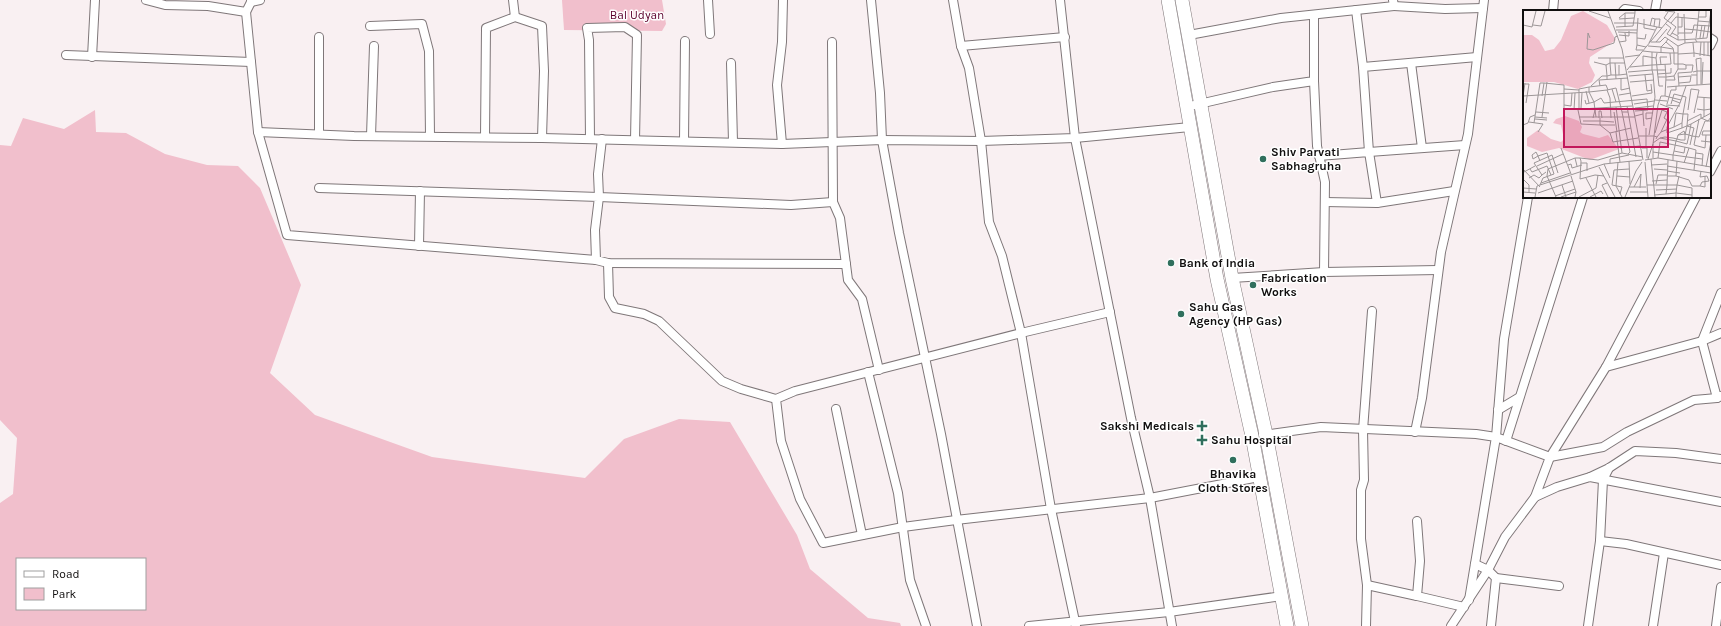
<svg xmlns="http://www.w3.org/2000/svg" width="1721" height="626" font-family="Karla,sans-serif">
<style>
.green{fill:#f1bfcc;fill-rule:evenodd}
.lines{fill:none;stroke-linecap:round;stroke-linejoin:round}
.minor-casing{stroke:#7f7779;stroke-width:10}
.primary-casing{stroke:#7f7779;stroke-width:14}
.minor{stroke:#fff;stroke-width:8}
.primary{stroke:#fff;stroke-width:13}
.poi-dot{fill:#306f5d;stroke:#fff;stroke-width:1.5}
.labels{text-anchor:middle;stroke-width:3;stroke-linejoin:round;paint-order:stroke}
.park-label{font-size:12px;fill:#5c022d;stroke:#fff}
.poi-label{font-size:12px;font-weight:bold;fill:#110f0f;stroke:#fff;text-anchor:start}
.inset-road{fill:none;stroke:#9c9697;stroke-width:1}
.view{fill:#c2185b;fill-opacity:0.15;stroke:#c2185b;stroke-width:2}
.inset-edge{fill:none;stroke:#110f0f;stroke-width:2}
</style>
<rect width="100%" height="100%" fill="#f9f0f2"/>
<g class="green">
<path d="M562,0h100l4,24 -4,7 -98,-1z"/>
<path d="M95,110l1,22 30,1 39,21 42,11 31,1 22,22 41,97 -31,88 45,42 117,42 153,21 39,-39 55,-20 51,3 67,113 13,34 58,49 32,5 1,3h-901v-123l13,-9 4,-56 -17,-18v-275l11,1 12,-28 41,11zM17,559h128v50h-128z"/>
</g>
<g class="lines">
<g class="minor-casing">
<g id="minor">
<path d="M146,0l19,5 43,1 38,6 5,-10"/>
<path d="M513,0l2,17"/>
<path d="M708,0l2,34"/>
<path d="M871,0l9,93 2,47 17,93 42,201 36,192"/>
<path d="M953,0l8,46 104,-9"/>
<path d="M1060,0l15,138 56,280 19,80 22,128"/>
<path d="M251,2l9,-2"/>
<path d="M1394,6l51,3 38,-1"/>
<path d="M1356,10l7,57"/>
<path d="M1553,11l1,-11"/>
<path d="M1623,11l2,-2 14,2"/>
<path d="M1655,11l2,-11"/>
<path d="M246,12l12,120 29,103 309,25"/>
<path d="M370,26l52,-2 7,27 1,85"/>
<path d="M1189,35l92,-17 113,-12 -1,-6"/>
<path d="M1710,38l3,2 -3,6"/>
<path d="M832,42l1,160 7,16 8,62 14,19 17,71"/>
<path d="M961,46l8,22 12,73 8,81 13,34 19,77 30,176 25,117"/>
<path d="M66,55l185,7"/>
<path d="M92,57l3,-57"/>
<path d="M731,63l2,79"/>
<path d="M1411,63l11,85"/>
<path d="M1314,81l3,65 8,36 -1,90"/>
<path d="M1186,107l87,-20 41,-6v-66"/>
<path d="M258,132l96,4 188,2 240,6 100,-4 99,1 94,-3 115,-11"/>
<path d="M319,134v-97"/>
<path d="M371,136l3,-90"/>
<path d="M485,137l1,-109 29,-11 27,9 2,45 -2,67"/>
<path d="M590,139l-1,-99 -2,-12 38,-1 12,8 -2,105"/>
<path d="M602,139l-4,35 1,23 192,8 42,-3"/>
<path d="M684,141l1,-100"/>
<path d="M782,144l-5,-59 5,-43 1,-42"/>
<path d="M1465,145l-96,7 -6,-85 114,-10"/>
<path d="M1319,156l50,-4 8,51 77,-12"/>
<path d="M1710,172l11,-21"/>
<path d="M319,188l280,9 -4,33 1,30 12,3 238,1"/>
<path d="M1528,197l-24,142 -8,98 54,20 -15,40"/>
<path d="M1325,202l52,1"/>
<path d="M419,246l1,-55"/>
<path d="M608,263l1,34 6,11 29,6 15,7 63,60 19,8 35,10"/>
<path d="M1232,278l92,-6 114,-2"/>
<path d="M1721,293l-19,48 15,57 4,-2"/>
<path d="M1110,312l-89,21 -226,58 -19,8 5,42 19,58 23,44 80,-16 53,-7 194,-22 109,-21"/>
<path d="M1606,367l90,-170"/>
<path d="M868,372l30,121 12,87 16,46"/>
<path d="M836,409l26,126"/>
<path d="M1498,410l20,-12"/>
<path d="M1415,432l7,-34 19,-146 27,-118 16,-134"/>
<path d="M1263,435l58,-8 155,7 20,3 -27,163"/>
<path d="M1506,441l77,-244"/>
<path d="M1550,457l56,-90 96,-26 19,-8"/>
<path d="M1550,457l53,-10 24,-15 67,-32 23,-2"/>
<path d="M1590,477l19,-9 26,-17 41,2 45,6"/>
<path d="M1417,521l3,40 -3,35 47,11"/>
<path d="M1600,541l26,3 95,21"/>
<path d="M1475,564l13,6 17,-33 30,-40 22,-10 33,-10 131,25"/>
<path d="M1496,578l63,8"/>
<path d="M1367,585l50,11"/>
<path d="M1029,626l140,-14 113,-16"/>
<path d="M1366,626l1,-41 -6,-46v-49l3,-10 -1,-50 9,-119"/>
<path d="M1451,626l37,-56 8,8 -5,48"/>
<path d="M1588,626l12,-85 3,-61 6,-12"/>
<path d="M1653,626l11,-73"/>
<path d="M1716,626l5,-39"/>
</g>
</g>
<g class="primary-casing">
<g id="primary">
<path d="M1168,0l49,279 35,157 35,190"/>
<path d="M1182,0l50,278 34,156 36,192"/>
</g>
</g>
<use href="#minor" class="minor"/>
<use href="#primary" class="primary"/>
</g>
<g class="poi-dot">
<circle cx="1263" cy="159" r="4"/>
<circle cx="1171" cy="263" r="4"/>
<circle cx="1253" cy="285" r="4"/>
<circle cx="1181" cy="314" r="4"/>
<path d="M1200 420h4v4h4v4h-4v4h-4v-4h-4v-4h4z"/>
<path d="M1200 434h4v4h4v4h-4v4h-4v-4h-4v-4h4z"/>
<circle cx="1233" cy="460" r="4"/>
</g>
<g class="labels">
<g class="park-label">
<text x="637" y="19">Bal Udyan</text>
</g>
<g class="poi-label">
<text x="1271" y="156">Shiv Parvati<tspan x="1271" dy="14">Sabhagruha</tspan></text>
<text x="1179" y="267">Bank of India</text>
<text x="1261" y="282">Fabrication<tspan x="1261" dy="14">Works</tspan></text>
<text x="1189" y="311">Sahu Gas<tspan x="1189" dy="14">Agency (HP Gas)</tspan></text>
<text x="1194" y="430" text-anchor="end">Sakshi Medicals</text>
<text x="1211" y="444">Sahu Hospital</text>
<text x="1233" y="478" text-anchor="middle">Bhavika<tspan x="1233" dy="14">Cloth Stores</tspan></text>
</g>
</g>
<g transform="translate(1523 10)">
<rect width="188" height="188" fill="#f9f0f2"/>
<path d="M60,1l24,14 9,15 -26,17 -1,6 6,12 -3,7 -14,7 -24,-7h-31v-47h9l7,5 6,11 9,-2 7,-9 10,-24zM42,106l14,5 3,6 -2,5 3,2 16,4 9,-3 11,14 -29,11 -31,-12 -17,4 -15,-6v-8l11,-8 13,9 10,3 3,-3 -3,-14 -8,-2 3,-4z" fill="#f1bfcc"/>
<path class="inset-road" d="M66,1l21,7M85,1l14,38 21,111M176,1l-1,10 13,1M145,2l-4,6 12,9 -4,6M175,7h8v-6M96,8l6,-5h10v-2M96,9l15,-1M121,9v9l11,2M132,9h5l-1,8M91,13h24l24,5M148,13l5,-6 22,2M143,14l5,4 -4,6 11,6M0,15l9,2 4,-16M10,15l8,1 4,-15M127,16l2,-8 3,1 -1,7M93,17l17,-1 2,-13M102,17v-14M155,17h4v-10M162,19l12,1 1,-9M93,20h21M170,20l1,-5 17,1M95,22l19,1 1,-15M114,23v12l9,2M155,23v-20M96,25l10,1v-5M155,25v-2h14l1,-3M147,26l2,-3 6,3v4l17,-1 2,3 -12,1M67,28l-2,-5 -1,16 6,1 21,-7 1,-6 3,-1M114,28l8,1 1,-5M173,28l1,-8 14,2M177,28l2,-13M180,28l2,-13M145,29l-2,3 7,6 1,5h4M172,29l12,-1 4,-27M96,32l7,-1 -1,-8M128,32h9l5,-5 13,9v8M133,32l11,-13M143,32l-5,5 12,2M174,32h14M126,33l8,-16M170,33l1,10 17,3M114,35l-1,5h7M125,36l13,1v6M155,36l7,-3 -1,-29M147,43h4v11h9l3,1v4h-8v-15l16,-1v4M177,46l1,-14M181,46v-14M185,46v-14M102,47l15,-2M75,48h26M87,48v5h15M133,48l2,19h8l-1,-13M71,52l12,3M87,53l1,12h8M87,53l-4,2 1,11 4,-1M92,53l1,16M96,55v10l8,-1M138,55l-1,-8h7M120,56v-10l13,2 1,-5M107,57l22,-2v-13l-9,-1M104,60l48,-58 -10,-1M105,62l24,-2v-5l19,-1 -1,-11 -18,-1M170,62l4,-1 -1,-12 5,-1M134,64l14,-1v-5M122,65l2,16 5,-1M168,65h6v-4h14M106,66l24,-2 -1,-4h14M135,67l1,9h4M155,67l13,-1M98,69v11l9,-2M143,70h9l-1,-4M107,72l24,-2M21,73l20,2v24h15M156,73l11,-1 1,-6M0,74h6l-3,19M178,74v-26M179,74l1,-22M174,75l14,-1M68,76l11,-10h5v4M77,76l-1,-6 29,-2M153,76v4h-5l-2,7 -4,-1 1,-19 8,-1 4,-7M156,76l18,-1v-10M144,77l12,-1 -1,-13 14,-1 1,-7h-7M41,79l15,1M89,79l4,13M84,80l3,8 1,20M85,80l-2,-5 -17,2v5l18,-2 9,-2 6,24h6M63,81l3,12M96,85l12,-2M0,86l66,-4 5,10 7,-4 3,5 43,-4 1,11 -13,1M0,86l2,-13M109,86l20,-3 -1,-9M175,87l13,1M181,88v12l7,-1M62,90l1,4 8,-2 1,8M132,90l12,1M149,90l8,3 -13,24v6l15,-5v-5M157,93l6,-17M111,94l20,-3M137,94l13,5M144,94l2,-7 12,3M148,94l3,-10 12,3 -3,17h5l-1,12M41,95l7,1 1,-13M143,95l14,1M104,96l9,51M93,97l6,46M58,98l1,-15M112,98l18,-2M56,99v-20l10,-2M58,99l51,-3M174,99l7,1v7M51,100l1,-17M55,100l3,14 19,1M165,100l3,-21 8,1 -5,23M13,102l13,1M91,102l3,20M99,102l8,40 -2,2M120,104l1,12M112,106l8,-2v-4M12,107l12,1M19,107l5,-35M56,107h56M70,108l2,-8 1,7M76,108v-7h2l1,7M77,108v3l14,1M129,108l-6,1v-6h7M12,109l12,1M176,109l-5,26 11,3 1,-13h5M60,111h17v4h15M164,111l14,-7v4l7,3 3,-4M6,112l14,2 -5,8M11,113l6,-40h4l-2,13M168,114l20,-11M0,115l5,-2 2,-6 5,-2M77,115l10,8M108,118l-21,5 3,9 25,-4M159,118l9,-4 -2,11M93,122l4,30M138,122l7,-15M132,123l7,-23 5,2 -3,6 3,2M126,125l6,-38 -2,-23M162,125l2,-9 7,2 -2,8 -3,-1M183,125h-4l1,-4h8M116,126h15l-1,8M134,127l4,-5 5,-2 8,-3 8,-4 1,-9 -7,-1 -2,14M137,128l5,-1 8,1 8,2h4v-6l-7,1 -1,4 -1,2 11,3 2,-9 -4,-1 -1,-3 -6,4M133,129l1,-2 -3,-1 4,-31 3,-9h4M178,131l10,1v-7M137,132l29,6 -5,15M130,133l7,-5 16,3 -2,10M167,135l2,-9 7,1 6,-16h6M38,138l10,26M97,138l20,-2M119,138h5v10M123,138v-20M166,138l7,2 -2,20M13,142l2,4 -5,3 -1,-4zM130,142l20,3 1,-4 10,2 1,-6M173,143l7,1 -1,12M52,148h5l1,3 -1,18 15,-4 9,1M57,148l18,2 24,-7 21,4M135,148l2,-16M125,149l5,-15v14M128,149l4,38M122,150l13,-2 53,9M150,150v-5l29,4M17,151l-2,-5 9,-3 7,21M106,151l1,23M95,152l-2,24 6,11M122,152l3,35M58,153h6v8M87,153v-4l19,-4M81,154l6,14M45,155l3,-1 1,4 10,-3M128,155l16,-1M14,156l26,-12M144,156l44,7M76,157l16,30M183,157l5,-25M0,159l17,18M7,159l2,3 15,-6 4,9M131,159l13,1M144,161l13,2M1,162l11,-6M23,162l-4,3 -8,-12 18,-8 6,18M48,166l5,16 -1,5M94,166l13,1M145,166h8l1,-15M153,166l13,4 3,6h8l2,-4 7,-1 -2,-5 -7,1 1,-6M156,166l-2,9 15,3v7M6,168l5,-3 5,3 3,-3M63,168l10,19M0,169l6,6v8M129,171l15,-1M18,173l29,-10M84,173l-5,2 6,12M133,174l2,-9h9M17,175l3,-7 11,-4M39,175l4,12M124,175h20l1,-25M177,176l5,1v-11M106,177h17M111,177l7,-13 -1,14M0,178l13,1M133,180l21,-1M0,182l12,1M107,182h17M15,183l35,-12M97,184l2,-7 -10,-2 2,-15 15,-1M131,185l12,-1 1,-9h10l-1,8 -10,1M32,186l20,-7M12,187l2,-11 67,-22 38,-4M33,187l-9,-21 1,-7 27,-11 2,8M38,187l15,-5M56,187l17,-9 2,-13M67,187l11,-6 2,3M102,187l11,-26 6,-9M153,187v-4l16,2v2"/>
<path class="view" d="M41,99h104v38h-104z"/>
<rect width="188" height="188" class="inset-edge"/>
</g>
<rect x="16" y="558" width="130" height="52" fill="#ffffff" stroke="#a09f9f"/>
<rect x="24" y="571" width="20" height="6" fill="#ffffff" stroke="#a09f9f"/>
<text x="52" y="578" font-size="12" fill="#110f0f">Road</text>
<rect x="24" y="588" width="20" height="12" fill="#f1bfcc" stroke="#a09f9f"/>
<text x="52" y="598" font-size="12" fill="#110f0f">Park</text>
</svg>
